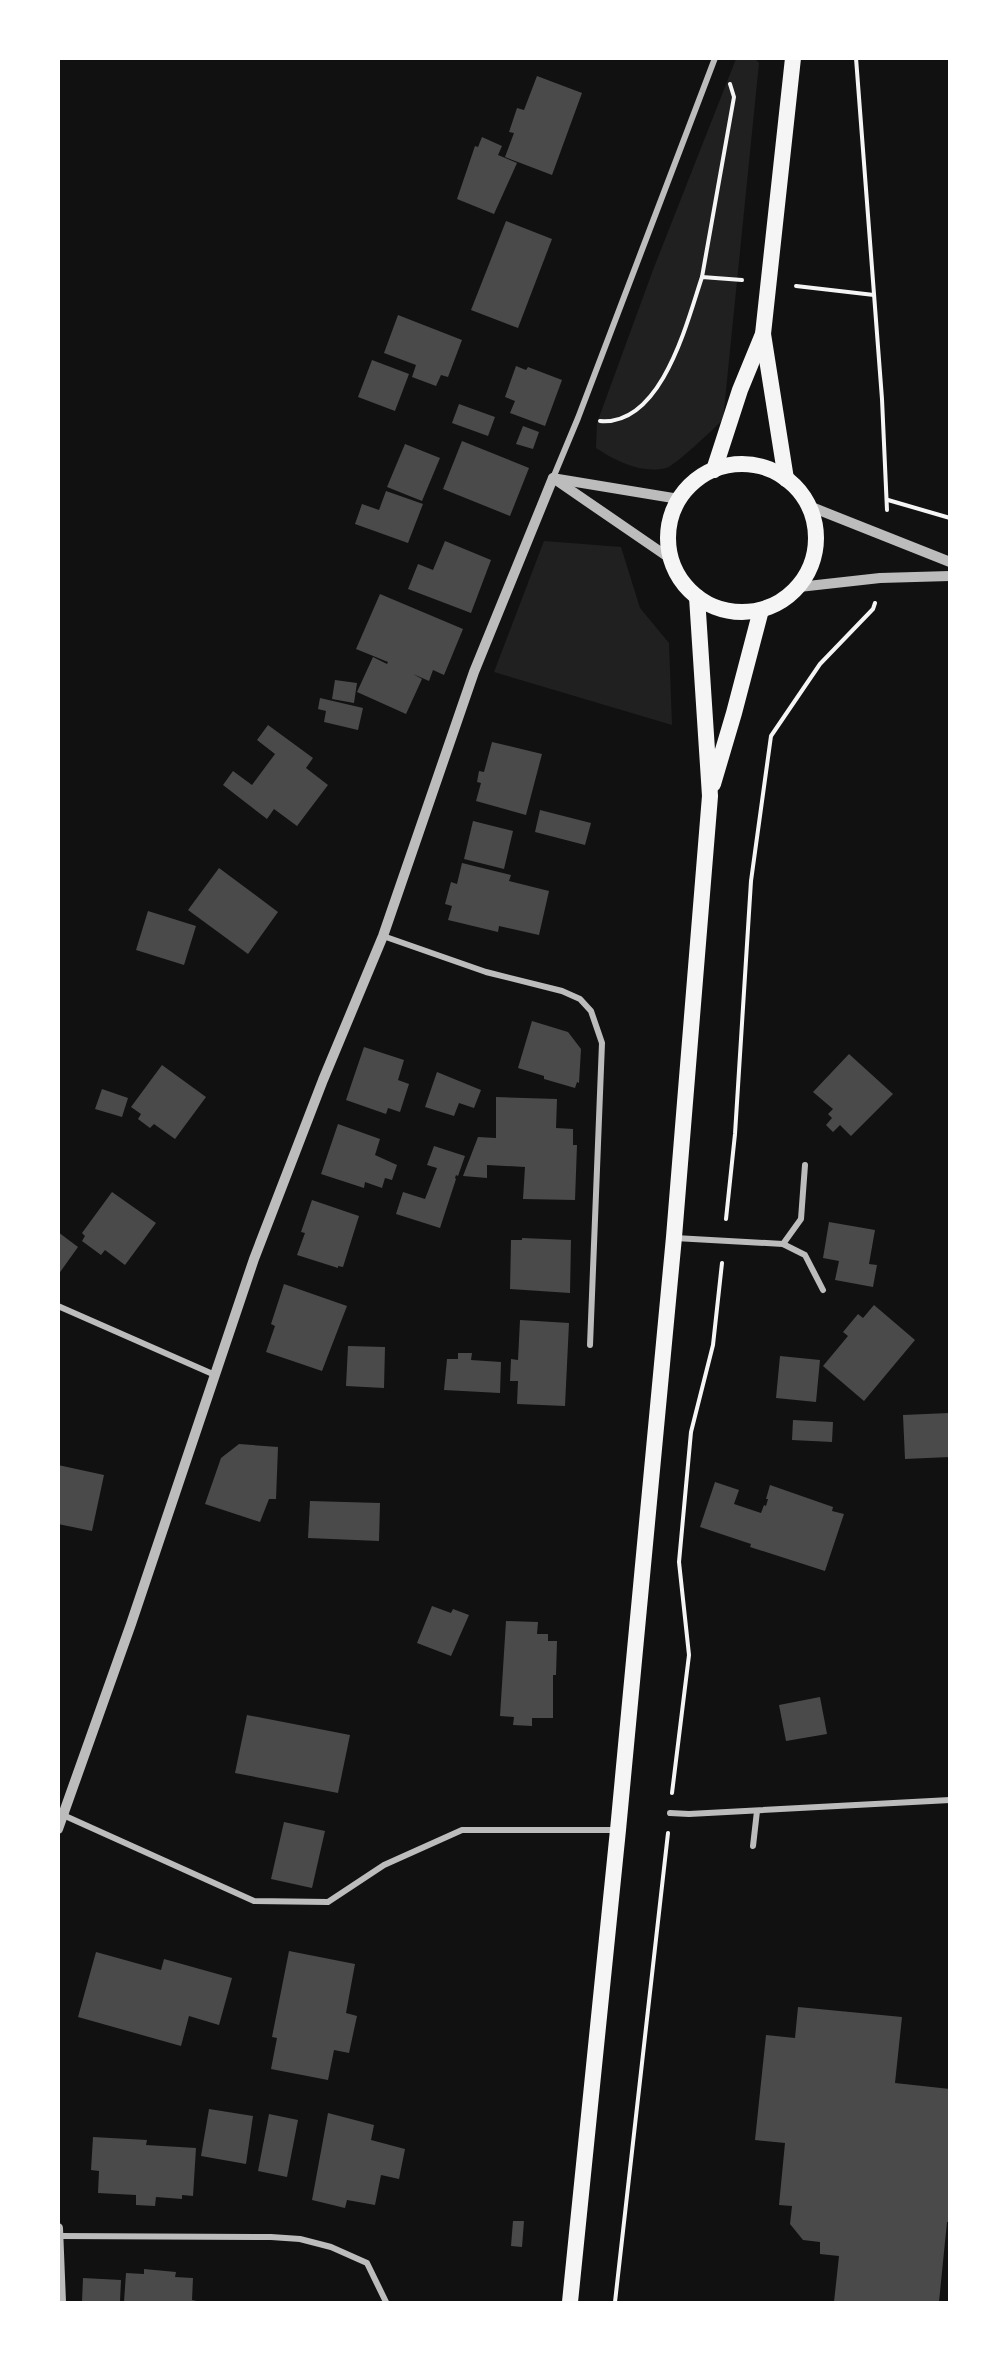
<svg xmlns="http://www.w3.org/2000/svg" width="1008" height="2361" font-family="'Work Sans',sans-serif">
<style>
.green{fill:#202020}
.building{fill:#4a4a4a}
.lines{fill:none;stroke-linecap:round;stroke-linejoin:round}
.path{stroke:#f5f5f5;stroke-width:4}
.minor{stroke:#bcbcbc;stroke-width:6}
.tertiary{stroke:#bcbcbc;stroke-width:10}
.trunk{stroke:#f5f5f5;stroke-width:16}
</style>
<rect width="100%" height="100%" fill="#111"/>
<g class="green">
<path d="M736,59h19l4,4 -36,357c-10,9 -48,46 -57,48 -25,6 -50,-7 -70,-20l1,-25 56,-153z"/>
<path d="M544,541l77,6 19,61 29,35 3,82 -178,-53z"/>
</g>
<g class="building">
<path d="M537,76l45,17 -30,82 -47,-18 9,-24 -5,-1 8,-24 7,2z"/>
<path d="M482,137l20,9 -4,9 19,8 -23,51 -37,-15 18,-53 3,1z"/>
<path d="M506,221l46,18 -34,89 -47,-18z"/>
<path d="M398,315l64,25 -14,37 -7,-2 -5,11 -24,-9 4,-12 -32,-12z"/>
<path d="M372,360l37,14 -14,37 -37,-14z"/>
<path d="M516,366l10,4 2,-3 34,13 -17,46 -35,-13 5,-12 -10,-4z"/>
<path d="M459,404l36,13 -7,19 -36,-13z"/>
<path d="M523,426l16,6 -6,17 -17,-5z"/>
<path d="M462,441l67,27 -19,48 -67,-27z"/>
<path d="M405,444l35,14 -18,43 -35,-14z"/>
<path d="M386,491l37,13 -15,39 -53,-19 7,-20 17,6z"/>
<path d="M445,541l46,19 -20,53 -63,-24 10,-25 15,6z"/>
<path d="M380,594l83,35 -19,46 -11,-5 -4,11 -16,-7 9,5 -16,35 -49,-22 16,-35 14,7 1,-2 -32,-13z"/>
<path d="M335,680l22,3 -3,20 -22,-4z"/>
<path d="M320,698l43,10 -5,22 -34,-8 2,-11 -8,-2z"/>
<path d="M268,725l45,33 -7,10 22,17 -31,41 -23,-17 -7,10 -44,-34 10,-14 19,14 23,-31 -18,-14z"/>
<path d="M492,742l50,12 -16,61 -50,-14 5,-18 -4,-1 2,-11 5,1z"/>
<path d="M540,810l51,13 -6,22 -50,-13z"/>
<path d="M473,821l40,10 -9,38 -40,-10z"/>
<path d="M462,863l49,12 -2,6 40,10 -10,44 -40,-9 -1,6 -50,-12 4,-14 -7,-2 6,-22 6,2z"/>
<path d="M219,868l59,44 -30,42 -60,-44z"/>
<path d="M148,911l48,15 -12,39 -48,-15z"/>
<path d="M532,1021l36,11 13,17 -2,34 -2,-1 -2,6 -31,-9v-3l-26,-8z"/>
<path d="M364,1047l40,13 -6,20 11,4 -9,28 -12,-4 -2,6 -40,-14z"/>
<path d="M849,1054l44,40 -42,42 -11,-11 -7,7 -7,-7 6,-7 -4,-4 5,-5 -20,-17z"/>
<path d="M162,1065l44,32 -31,42 -21,-15 -4,4 -12,-9 3,-5 -10,-7z"/>
<path d="M437,1072l44,18 -7,18 -15,-5 -5,13 -29,-9z"/>
<path d="M102,1089l26,9 -6,19 -27,-8z"/>
<path d="M496,1097l61,2 -1,29 17,1v16h4l-2,55 -52,-1 2,-32 -38,-2v13l-24,-2 15,-39 18,1z"/>
<path d="M338,1124l42,15 -5,16 22,10 -5,15 -7,-2 -3,10 -17,-6 -1,6 -43,-14z"/>
<path d="M434,1146l31,10 -7,20 -2,-1 -1,3 1,1 -16,49 -44,-14 7,-22 22,7 12,-31 -10,-3z"/>
<path d="M112,1192l44,31 -31,42 -20,-15 -4,5 -19,-14 3,-5 -3,-3z"/>
<path d="M312,1200l47,16 -16,51 -5,-1v2l-41,-13 8,-22 -4,-1z"/>
<path d="M829,1222l46,8 -6,34 8,1 -4,22 -38,-7 4,-19 -16,-3z"/>
<path d="M58,1232l20,15 -20,28z"/>
<path d="M522,1238l49,2 -1,53 -60,-4 1,-49h11z"/>
<path d="M284,1284l63,22 -25,65 -56,-19 9,-26 -4,-2z"/>
<path d="M874,1305l41,35 -51,61 -41,-35 25,-30 -5,-4 15,-18 5,4z"/>
<path d="M520,1320l49,3 -4,83 -48,-2 1,-23h-8l1,-22 7,1z"/>
<path d="M348,1346l37,1 -1,41 -38,-2z"/>
<path d="M458,1353h14l-1,7 30,2 -1,31 -56,-3 3,-31h11z"/>
<path d="M780,1356l40,4 -4,42 -40,-4z"/>
<path d="M949,1413l1,44 -45,2 -2,-44z"/>
<path d="M793,1420l40,2 -1,20 -40,-2z"/>
<path d="M239,1444l39,3 -2,52h-7l-9,23 -55,-18 16,-46z"/>
<path d="M58,1465l46,10 -12,56 -34,-7z"/>
<path d="M715,1482l24,8 -5,14 27,9 3,-8 2,1 2,-7h-2l4,-14 63,22 -1,4 12,3 -19,57 -75,-24 1,-3 -51,-17z"/>
<path d="M310,1501l70,2 -1,38 -71,-3z"/>
<path d="M432,1606l19,7 2,-4 16,6 -18,41 -34,-13z"/>
<path d="M506,1621l32,1 -1,12h11v7h9l-1,34h-3v43h-21v8l-19,-1 1,-8 -14,-1z"/>
<path d="M820,1697l7,37 -41,7 -7,-36z"/>
<path d="M247,1715l103,20 -12,58 -103,-20z"/>
<path d="M284,1822l41,9 -13,57 -41,-9z"/>
<path d="M289,1951l66,13 -9,49 11,3 -8,37 -15,-3 -6,30 -57,-11 6,-31 -5,-1z"/>
<path d="M96,1952l65,18 3,-11 68,19 -13,47 -30,-9 -8,30 -103,-29z"/>
<path d="M798,2007l104,10 -7,66 55,6v133h-3l-8,80h-105l5,-46 -19,-2v-12l-17,-2 -13,-16 2,-18 -13,-1 6,-62 -30,-3 11,-105 29,3z"/>
<path d="M209,2109l44,7 -7,48 -45,-8z"/>
<path d="M328,2113l46,12 -3,15 34,9 -6,30 -18,-4 -6,30 -28,-5 -2,8 -33,-8z"/>
<path d="M269,2114l29,6 -11,57 -29,-6z"/>
<path d="M93,2137l54,3 -1,5 50,3 -3,48 -11,-1v4l-26,-2 -1,9 -19,-1v-10l-38,-2 1,-22 -8,-1z"/>
<path d="M513,2221h11l-2,26 -11,-1z"/>
<path d="M144,2269l32,3 -1,5 18,1 -1,22 9,2h-77l2,-29 18,1z"/>
<path d="M83,2278l38,2 -1,22h-38z"/>
</g>
<g class="lines">
<g class="path">
<path d="M856,58l26,341 5,111"/>
<path d="M702,277l32,-180 -4,-13"/>
<path d="M796,286l78,9"/>
<path d="M600,421c62,5 87,-99 102,-144l40,3"/>
<path d="M888,500l62,18"/>
<path d="M726,1219l9,-85 16,-253 20,-145 49,-72 53,-55 2,-6"/>
<path d="M672,1793l17,-138 -10,-93 12,-130 22,-87 9,-82"/>
<path d="M615,2302l53,-469"/>
</g>
<g class="minor">
<path d="M553,478l25,-60 137,-360"/>
<path d="M383,936l103,36 76,19 18,8 11,12 11,32 -12,302"/>
<path d="M675,1238l108,6 22,11 18,35"/>
<path d="M783,1244l18,-25 4,-54"/>
<path d="M58,1306l157,69"/>
<path d="M670,1813l19,1 261,-14"/>
<path d="M63,1815l191,86 74,1 56,-37 78,-35h156"/>
<path d="M753,1846l4,-35"/>
<path d="M60,2236l211,1 29,2 31,8 36,16 19,39"/>
</g>
<g class="tertiary">
<path d="M553,478l118,81"/>
<path d="M558,479l121,20"/>
<path d="M809,506l141,56"/>
<path d="M799,587l81,-9 70,-2"/>
<path d="M58,1829l73,-205 123,-365 69,-179 60,-144 91,-264 79,-194"/>
<path d="M58,2228l3,74"/>
</g>
<g class="trunk">
<path d="M763,334l23,145"/>
<circle cx="742" cy="538" r="74"/>
<path d="M714,470l26,-80 23,-56 30,-276"/>
<path d="M713,784l21,-71 27,-103"/>
<path d="M570,2302l48,-472 56,-593 36,-441 -13,-199"/>
</g>
</g>
<rect width="1008" height="2361" fill="none" stroke="#ffffff" stroke-width="120"/>
</svg>
